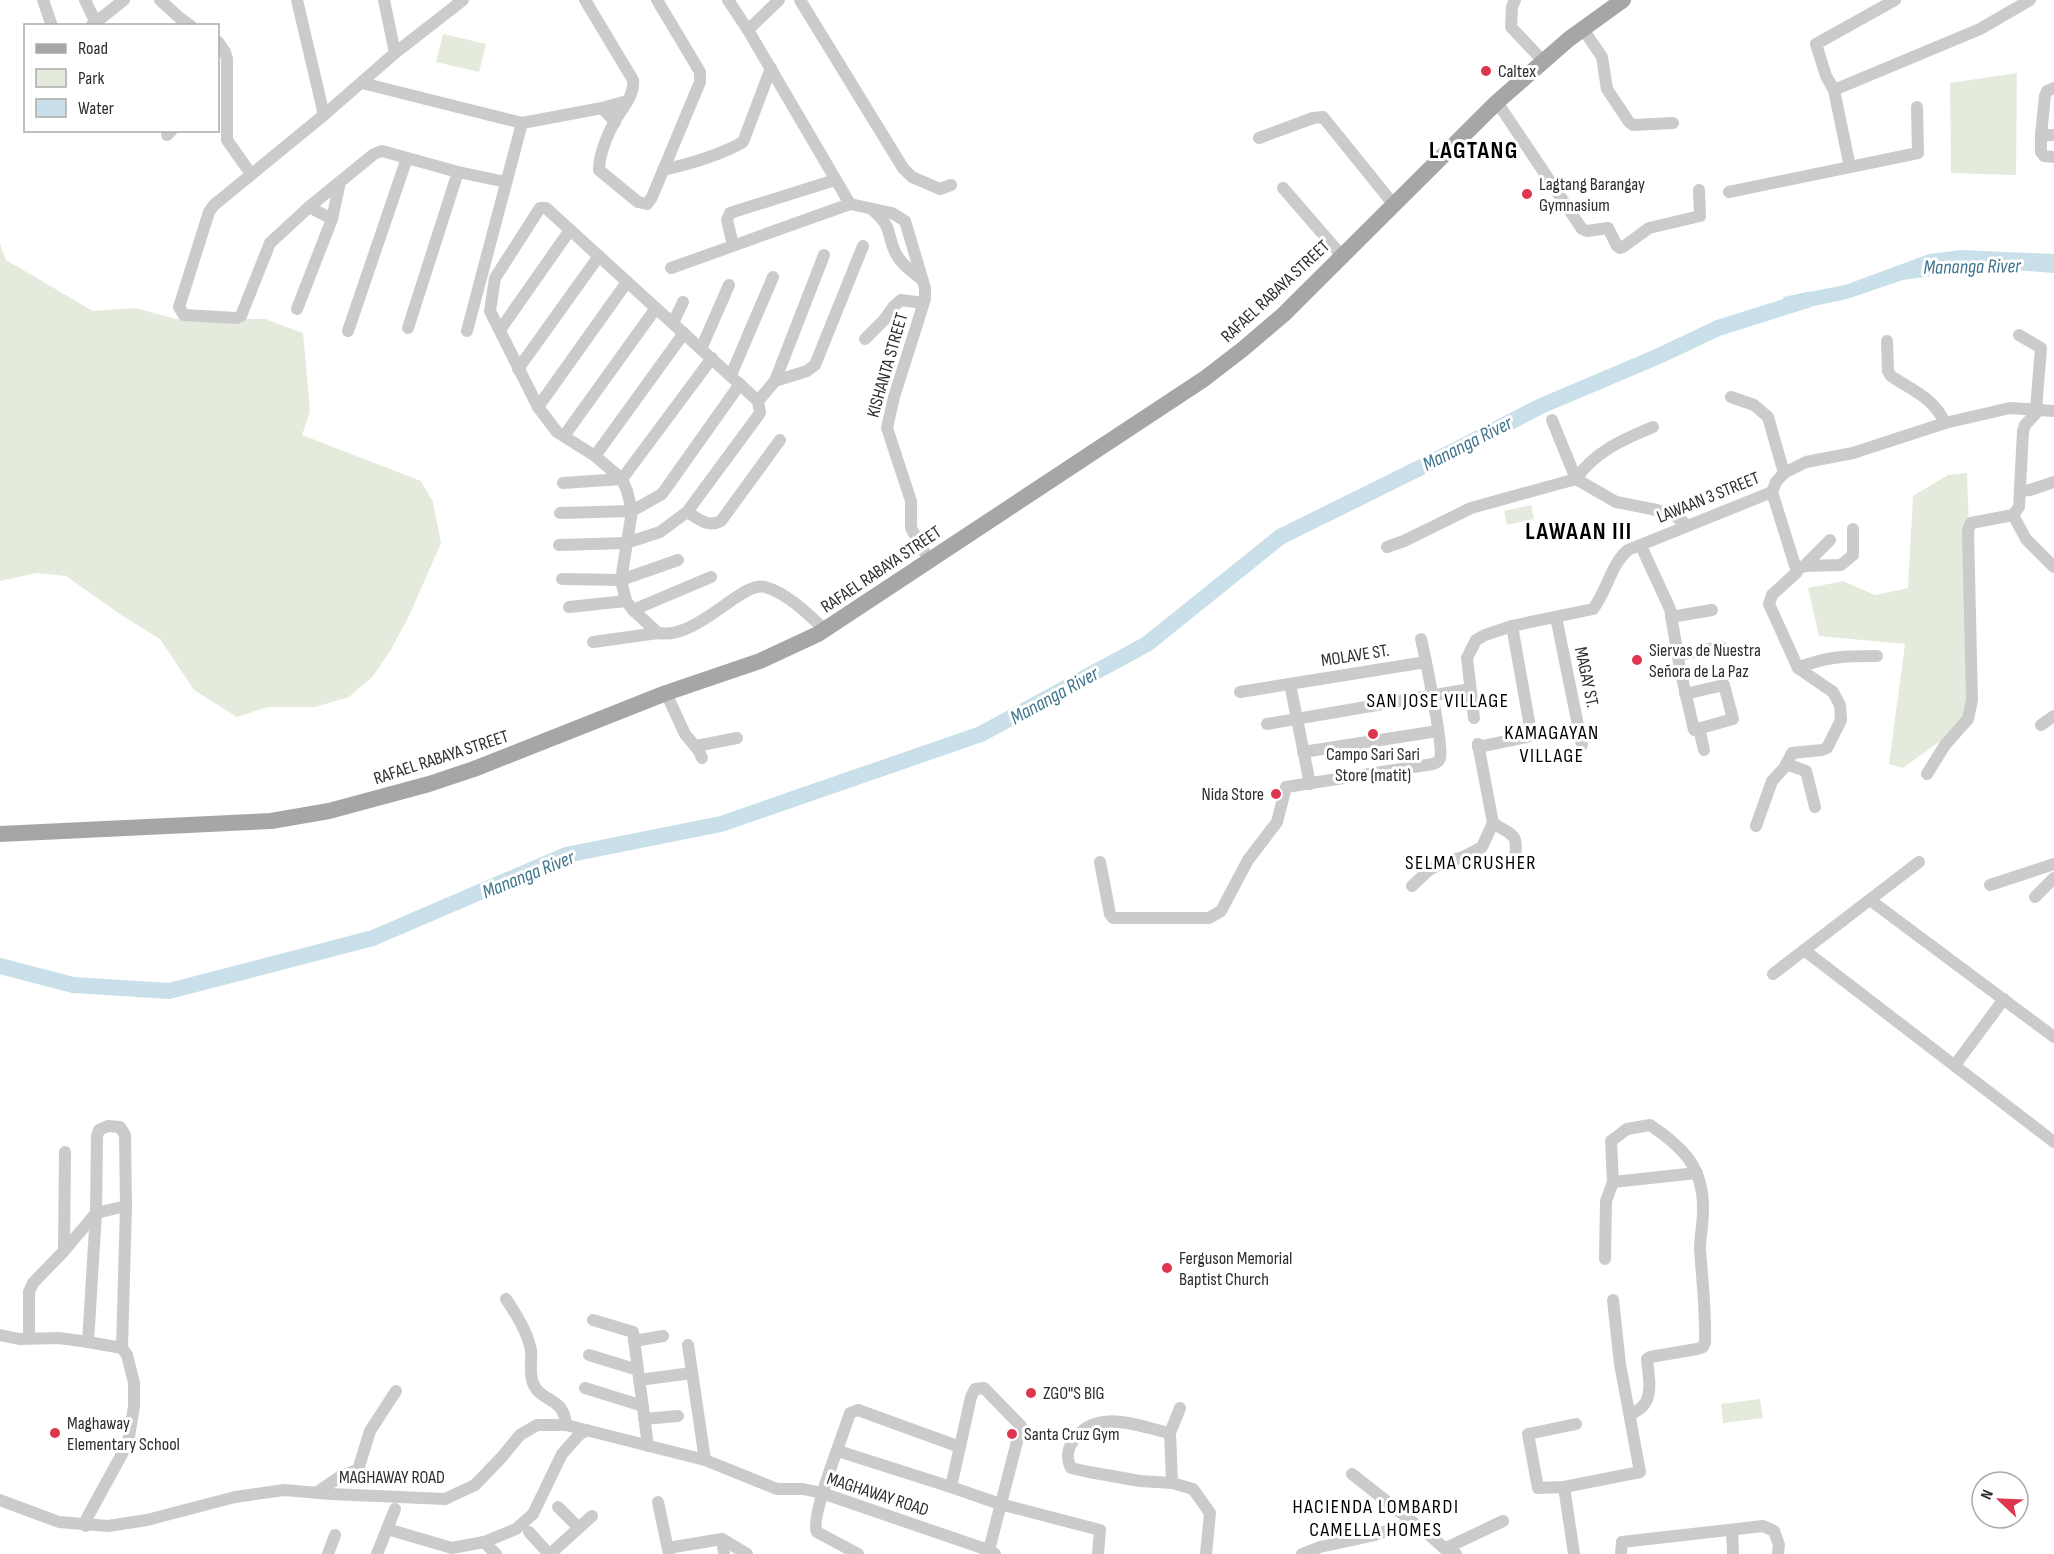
<svg xmlns="http://www.w3.org/2000/svg" width="2054" height="1554" font-family="'Sofia Sans Condensed',sans-serif">
<style>
.green{fill:#e5ebdc}
.water{fill:#c9e0ea}
.lines{fill:none;stroke-linecap:round;stroke-linejoin:round}
.river{stroke:#c9e0ea;stroke-width:16}
.minor{stroke:#cbcbcb;stroke-width:12}
.major{stroke:#a6a6a6;stroke-width:16}
.poi-dot{fill:#df3650;stroke:#fff;stroke-width:2}
.labels{text-anchor:middle;stroke-width:6;stroke-linejoin:round;paint-order:stroke}
.poi-label{font-size:18px;fill:#2e2e2e;stroke:#fff;text-anchor:start}
.street-label{font-size:18px;fill:#2e2e2e;stroke:#fff}
.water-label{font-size:20px;font-style:italic;fill:#3f758e;stroke:#fff}
.neighbourhood-label{font-size:20px;letter-spacing:1.5px;fill:#000;stroke:#fff}
.district-label{font-size:24px;font-weight:bold;letter-spacing:1.5px;fill:#000;stroke:#fff}
</style>
<rect width="100%" height="100%" fill="#fff"/>
<g class="green">
<path d="M443,34l43,10 -7,28 -43,-10z"/>
<path d="M2017,73l-1,102 -65,-2 -1,-90z"/>
<path d="M0,244l6,16 87,51 43,-3 40,11h89l38,14 7,79 -8,23 119,46 12,21 8,41 -32,73 -19,35 -17,25 -24,21 -34,10h-47l-31,10 -43,-27 -34,-51 -39,-24 -55,-39 -29,-3 -37,8z"/>
<path d="M1967,473l8,219 -3,26 -69,50 -14,-4 16,-120 -86,-8 -11,-48 35,-7 32,14 33,-7 5,-92 35,-21z"/>
<path d="M1531,505l3,14 -27,6 -3,-14z"/>
<path d="M1760,1399l3,19 -40,5 -2,-19z"/>
</g>
<path class="water" d="M1962,250l92,4v19l-66,-5 -85,12 -56,19 -61,13 -3,-15 62,-12 84,-31z"/>
<g class="lines">
<path class="river" d="M0,966l73,19 96,6 204,-53 193,-83 155,-31 260,-90 166,-90 133,-107 174,-86 87,-45 118,-50 59,-28 89,-28"/>
<g class="minor">
<path d="M43,0l9,26"/>
<path d="M85,0l10,21"/>
<path d="M160,0l21,19 10,7"/>
<path d="M297,0l27,115"/>
<path d="M384,0l11,53"/>
<path d="M463,0l-68,53 -71,62 -110,90 -5,7 -30,95 5,8 53,3 4,-2 29,-73 39,-36 65,-53 8,-3 76,21 48,10"/>
<path d="M585,0l48,80c2,15 -10,27 -17,39 -8,14 -17,35 -17,51l39,32 9,2 5,-7 48,-115v-10l-43,-72"/>
<path d="M728,0l20,30 102,174"/>
<path d="M800,0l103,168 9,9 28,12 11,-4"/>
<path d="M1515,0l-3,7 -1,20 32,34"/>
<path d="M91,26l33,-26"/>
<path d="M1583,29l19,28 5,32 22,33 4,3 40,-2"/>
<path d="M748,30l31,-30"/>
<path d="M218,42l7,10 2,7v81l24,34"/>
<path d="M362,83l160,40 80,-15"/>
<path d="M1834,90l146,-61 50,-29"/>
<path d="M1497,102l85,127 5,2 21,-3 9,18 3,2 3,-1 26,-19 51,-12 -1,-26"/>
<path d="M615,122l-13,-14 25,-7"/>
<path d="M167,135l5,-5"/>
<path d="M2041,135l4,-39 2,-5 7,-3"/>
<path d="M2054,135h-13v17l3,4 10,1"/>
<path d="M1259,138l54,-20 10,-1 71,88"/>
<path d="M1850,167l-16,-77 -8,-14 -10,-32 79,-44"/>
<path d="M663,170c26,-6 56,-14 80,-28l28,-74"/>
<path d="M1283,188l59,68"/>
<path d="M1729,192l189,-39 -1,-46"/>
<path d="M309,207l23,12"/>
<path d="M874,211c19,17 12,21 21,41 6,12 16,19 26,27"/>
<path d="M733,245l-6,-25 3,-7 105,-33"/>
<path d="M671,268l179,-64 42,9 13,8 20,67v11l-31,98 -7,31 24,73v27l18,32"/>
<path d="M297,309l35,-90 8,-37"/>
<path d="M673,323l10,-21"/>
<path d="M408,328l50,-156"/>
<path d="M500,330l70,-100"/>
<path d="M348,331l59,-173"/>
<path d="M467,331l55,-208"/>
<path d="M2019,335l22,13 -5,61"/>
<path d="M865,339l19,-19 10,-14 7,-6 22,3"/>
<path d="M1887,341l1,30 3,5c21,14 43,22 54,47"/>
<path d="M701,349l28,-64"/>
<path d="M518,369l81,-113"/>
<path d="M731,375l42,-98"/>
<path d="M775,381l32,-10 8,-6 48,-119"/>
<path d="M1731,397l23,8 14,12 16,56"/>
<path d="M758,401l17,-20 49,-126"/>
<path d="M538,407l89,-125"/>
<path d="M1552,420l24,59 40,23 41,8 18,6 12,9"/>
<path d="M564,436l92,-128"/>
<path d="M595,456l89,-123"/>
<path d="M563,483l59,-4 90,-121"/>
<path d="M2020,491l10,-1 24,-8"/>
<path d="M687,512c12,7 21,16 34,9l59,-81"/>
<path d="M560,513l72,-2 30,-17 78,-110"/>
<path d="M2013,515l13,24 28,28"/>
<path d="M559,545l67,-2 34,-11 27,-20 73,-99 -2,-12 -212,-193h-6l-45,70 -5,33 48,96 19,25 38,24 27,23 5,12 5,20 -11,69 5,21 7,9 25,23"/>
<path d="M1641,546l29,63 10,60 14,61 39,-11 -9,-34 -39,9"/>
<path d="M1387,547l17,-6 67,-33 105,-29c18,-27 48,-40 77,-52"/>
<path d="M1804,566l37,-1 12,-10v-26"/>
<path d="M1803,567l27,-27"/>
<path d="M562,579l59,1 57,-20"/>
<path d="M569,607l57,-6"/>
<path d="M633,610l78,-33"/>
<path d="M1556,617l26,128"/>
<path d="M1671,617l41,-7"/>
<path d="M593,642l65,-9c40,7 84,-53 107,-46 22,6 43,27 60,43"/>
<path d="M1678,655l43,-8"/>
<path d="M1798,668c28,-12 50,-12 79,-12"/>
<path d="M1290,684l20,100"/>
<path d="M1240,692l186,-30"/>
<path d="M666,693l19,41 14,17 3,7"/>
<path d="M1474,718l-7,-60 9,-18 9,-5 27,-9 81,-17c14,-18 18,-45 35,-59l144,-58 4,-10 8,-9 22,-11 47,-9 92,-30 65,-15 44,3"/>
<path d="M1267,724l203,-35"/>
<path d="M2041,725l13,-9"/>
<path d="M1699,728l5,22"/>
<path d="M696,746l41,-8"/>
<path d="M1478,747l49,-10 3,-10 -18,-101"/>
<path d="M1303,752l135,-21"/>
<path d="M1786,764l20,7 9,36"/>
<path d="M1927,774l18,-29 23,-26 4,-19 -4,-170 3,-7 42,-8 6,-8 4,-76 2,-6 15,-16"/>
<path d="M1493,823c17,12 26,9 22,33"/>
<path d="M1756,826l16,-45 13,-14 7,-14 30,-3 5,-2 14,-28 -1,-15 -7,-13 -35,-24 -29,-64 3,-9 25,-23 -25,-80"/>
<path d="M1100,862l10,52 3,4h96l12,-7 27,-51 29,-38 9,-35 147,-23c4,-2 6,-2 7,-6 4,-10 -15,-102 -19,-119"/>
<path d="M1990,885l64,-21"/>
<path d="M1412,886l17,-16 13,-7 21,-6 19,-10 11,-24 -15,-79"/>
<path d="M2035,897l19,-19"/>
<path d="M1870,900l184,137"/>
<path d="M1804,950l250,192"/>
<path d="M1773,974l146,-112"/>
<path d="M1955,1065l49,-66"/>
<path d="M1613,1182l84,-9"/>
<path d="M64,1251l1,-99"/>
<path d="M1605,1259l1,-58 7,-19 -2,-41 16,-12 23,-4c34,23 54,43 53,86 0,13 -3,25 -3,38 2,30 6,62 5,93l-2,5 -6,2 -47,8 -3,2c1,14 7,37 -5,48 -3,3 -9,6 -12,8"/>
<path d="M506,1299c10,15 21,32 25,51 1,10 -2,23 2,33 8,20 31,13 33,42"/>
<path d="M593,1320l40,12 15,114"/>
<path d="M0,1335l19,4 40,-1 29,4 34,6 5,7 7,28v23l-6,37 -41,75 -1,8"/>
<path d="M29,1337v-45l4,-9 31,-32 32,-38 30,-7"/>
<path d="M634,1341l29,-5"/>
<path d="M88,1342l8,-129 1,-77 2,-6 9,-4 12,1 5,8 1,71 -4,142"/>
<path d="M688,1345l17,115"/>
<path d="M589,1355l49,15"/>
<path d="M639,1380l53,-7"/>
<path d="M585,1388l58,18"/>
<path d="M644,1419l34,-3"/>
<path d="M1576,1424l-48,10 10,54 26,-1 76,-15 -20,-108 -7,-64"/>
<path d="M1170,1433c-33,-7 -74,-26 -97,8 -6,9 -7,17 -2,27l18,4 51,9 32,2 21,6 17,24 -4,41"/>
<path d="M838,1451l113,36 49,17 100,26 -2,24"/>
<path d="M1352,1474l81,64 15,14 4,-2 4,4"/>
<path d="M1172,1483l-2,-50 10,-25"/>
<path d="M951,1487l20,-90 4,-8 9,-1 37,38 -33,128"/>
<path d="M1564,1487l10,67"/>
<path d="M316,1493l25,-17 17,-6 12,-39 26,-40"/>
<path d="M0,1500l59,22 49,4 39,-6 88,-23 49,-7 47,4 114,5 30,-14 26,-27 19,-23 17,-10h29l139,35 72,29h26l19,4 166,57 7,4"/>
<path d="M658,1502l11,52"/>
<path d="M558,1507l21,21"/>
<path d="M387,1529l65,19 32,-6 32,-13 17,-15 29,-60 16,-18 8,-6"/>
<path d="M1732,1530l1,24"/>
<path d="M529,1532l20,22"/>
<path d="M722,1539l2,15"/>
<path d="M484,1542l12,12"/>
<path d="M668,1548l54,-9 25,15"/>
<path d="M1446,1548l57,-27"/>
<path d="M328,1554l7,-19"/>
<path d="M377,1554l18,-45"/>
<path d="M550,1554l42,-38"/>
<path d="M858,1554l-41,-22c-8,-13 27,-99 33,-119l8,-3 102,37"/>
<path d="M1302,1554l18,-7 51,-11 41,-13"/>
<path d="M1621,1554l1,-12 141,-16 11,5 5,14 -1,9"/>
</g>
<path class="major" d="M0,834l271,-13 58,-10 100,-27 45,-15 192,-76 94,-32 58,-27 386,-255 39,-30 40,-34 214,-213 72,-63 54,-39"/>
</g>
<g class="poi-dot">
<circle cx="1486" cy="71" r="6"/>
<circle cx="1527" cy="194" r="6"/>
<circle cx="1637" cy="660" r="6"/>
<circle cx="1373" cy="734" r="6"/>
<circle cx="1276" cy="794" r="6"/>
<circle cx="1167" cy="1268" r="6"/>
<circle cx="1031" cy="1393" r="6"/>
<circle cx="55" cy="1433" r="6"/>
<circle cx="1012" cy="1434" r="6"/>
</g>
<g class="labels">
<g class="poi-label">
<text x="1498" y="77">Caltex</text>
<text x="1539" y="190">Lagtang Barangay<tspan x="1539" dy="21">Gymnasium</tspan></text>
<text x="1649" y="656">Siervas de Nuestra<tspan x="1649" dy="21">Señora de La Paz</tspan></text>
<text x="1373" y="760" text-anchor="middle">Campo Sari Sari<tspan x="1373" dy="21">Store (matit)</tspan></text>
<text x="1264" y="800" text-anchor="end">Nida Store</text>
<text x="1179" y="1264">Ferguson Memorial<tspan x="1179" dy="21">Baptist Church</tspan></text>
<text x="1043" y="1399">ZGO"S BIG</text>
<text x="67" y="1429">Maghaway<tspan x="67" dy="21">Elementary School</tspan></text>
<text x="1024" y="1440">Santa Cruz Gym</text>
</g>
<g class="street-label">
<text transform="translate(1275 291) rotate(-43)" y="6">RAFAEL RABAYA STREET</text>
<text transform="translate(887 365) rotate(-74)" y="6">KISHANTA STREET</text>
<text transform="translate(1708 497) rotate(-22)" y="6">LAWAAN 3 STREET</text>
<text transform="translate(881 569) rotate(-34)" y="6">RAFAEL RABAYA STREET</text>
<text transform="translate(1355 655) rotate(-9)" y="6">MOLAVE ST.</text>
<text transform="translate(1587 677) rotate(78)" y="6">MAGAY ST.</text>
<text transform="translate(441 757) rotate(-18)" y="6">RAFAEL RABAYA STREET</text>
<text x="392" y="1483">MAGHAWAY ROAD</text>
<text transform="translate(878 1494) rotate(18)" y="6">MAGHAWAY ROAD</text>
</g>
<g class="water-label">
<text transform="translate(1972 266) rotate(-1)" y="7">Mananga River</text>
<text transform="translate(1467 443) rotate(-27)" y="7">Mananga River</text>
<text transform="translate(1054 695) rotate(-29)" y="7">Mananga River</text>
<text transform="translate(528 874) rotate(-22)" y="7">Mananga River</text>
</g>
<g class="neighbourhood-label">
<text x="1438" y="707">SAN JOSE VILLAGE</text>
<text x="1552" y="739">KAMAGAYAN<tspan x="1552" dy="23">VILLAGE</tspan></text>
<text x="1471" y="869">SELMA CRUSHER</text>
<text x="1376" y="1513">HACIENDA LOMBARDI<tspan x="1376" dy="23">CAMELLA HOMES</tspan></text>
</g>
<g class="district-label">
<text x="1474" y="158">LAGTANG</text>
<text x="1579" y="539">LAWAAN III</text>
</g>
</g>
<rect x="24" y="24" width="195" height="108" fill="#ffffff" stroke="#ababab" stroke-width="1.5"/>
<rect x="36" y="44" width="30" height="9" fill="#a6a6a6" stroke="#ababab" stroke-width="1.5"/>
<text x="78" y="54" font-size="18" fill="#2e2e2e">Road</text>
<rect x="36" y="69" width="30" height="18" fill="#e5ebdc" stroke="#ababab" stroke-width="1.5"/>
<text x="78" y="84" font-size="18" fill="#2e2e2e">Park</text>
<rect x="36" y="99" width="30" height="18" fill="#c9e0ea" stroke="#ababab" stroke-width="1.5"/>
<text x="78" y="114" font-size="18" fill="#2e2e2e">Water</text>
<g transform="translate(2000 1500) rotate(293)"><circle r="28" fill="#ffffff" stroke="#ababab" stroke-width="1.5"/>
<path d="M0-4.5L10 22L0 15L-10 22Z" fill="#df3650"/>
<text y="-9" font-size="16" font-weight="bold" text-anchor="middle" fill="#2e2e2e">N</text>
</g>
</svg>
